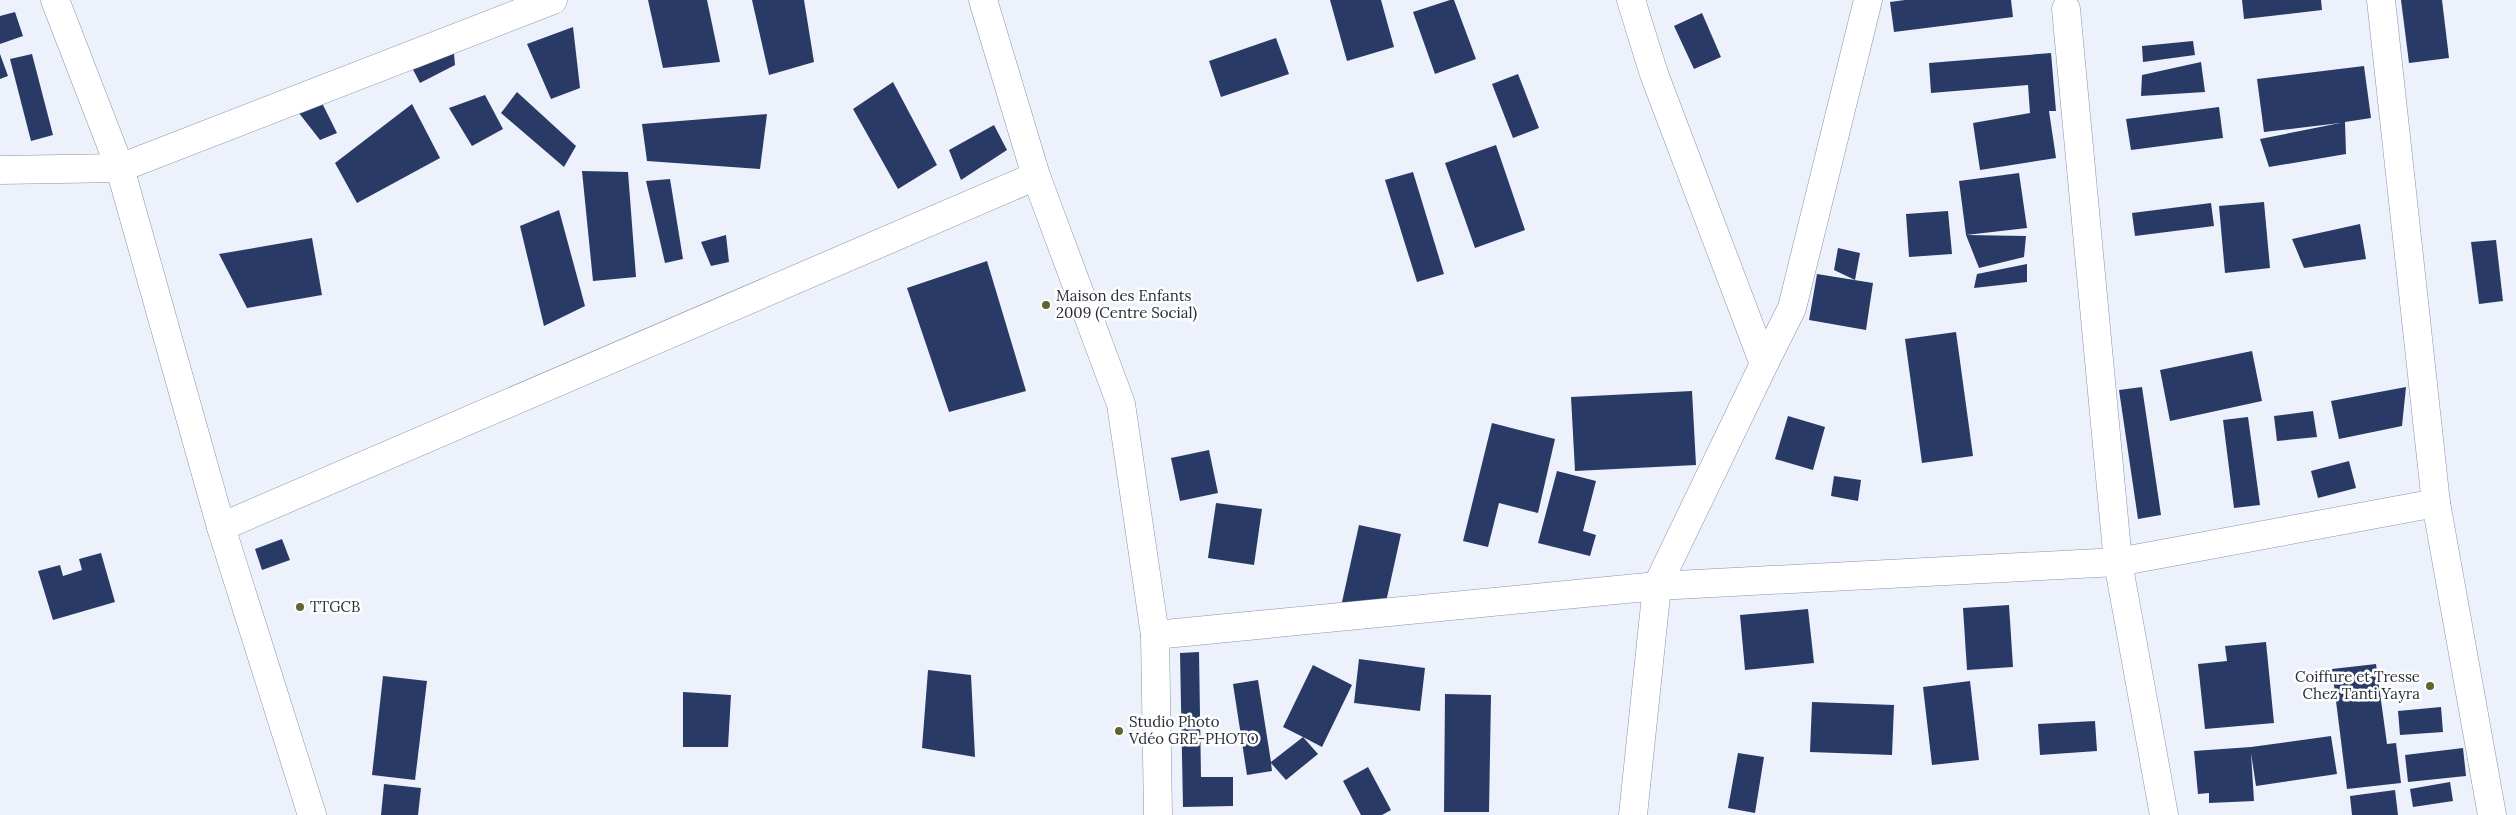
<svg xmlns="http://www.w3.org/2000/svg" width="2516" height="815" font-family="Lora,serif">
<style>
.building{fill:#2a3a67}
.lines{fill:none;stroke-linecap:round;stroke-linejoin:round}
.minor-casing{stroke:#8994ac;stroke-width:29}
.minor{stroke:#fff;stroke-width:28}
.poi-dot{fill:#626330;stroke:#fefefe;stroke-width:2}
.labels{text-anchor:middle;stroke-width:5;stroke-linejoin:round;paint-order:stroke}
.poi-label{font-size:15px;fill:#282d36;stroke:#fefefe;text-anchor:start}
</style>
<rect width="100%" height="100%" fill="#ecf1fb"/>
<g class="building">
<path d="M648,0h59l13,62 -57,6z"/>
<path d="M752,0h52l10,62 -45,13z"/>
<path d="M1330,0h51l13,47 -47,14z"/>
<path d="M1450,0h4l22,59 -41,15 -22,-62z"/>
<path d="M1905,0h106l2,17 -119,15 -4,-30z"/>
<path d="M2242,0h79l1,10 -78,9z"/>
<path d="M2401,0h41l7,58 -40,5z"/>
<path d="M15,12l8,24 -23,8v-28z"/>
<path d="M1702,13l19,44 -27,12 -20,-43z"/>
<path d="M573,27l7,61 -29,11 -24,-55z"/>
<path d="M1276,38l13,36 -68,23 -12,-36z"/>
<path d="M2193,41l2,14 -52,7 -1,-16z"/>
<path d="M453,42l2,23 -35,18 -12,-23z"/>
<path d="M2051,53l5,58h-7l7,47 -76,12 -7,-47 57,-10 -2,-28 -97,8 -2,-30z"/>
<path d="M0,54l8,22 -8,3z"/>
<path d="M32,54l21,81 -22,6 -21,-82z"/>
<path d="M2201,62l4,30 -64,4 1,-21z"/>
<path d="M2364,66l7,52 -26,4 1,32 -77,13 -9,-28 80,-16 -76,9 -7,-53z"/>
<path d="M1518,74l21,54 -26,10 -21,-54z"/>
<path d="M893,82l44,83 -39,24 -45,-80z"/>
<path d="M517,92l59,54 -12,21 -63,-54z"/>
<path d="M485,95l18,34 -31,17 -23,-38z"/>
<path d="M319,97l18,36 -17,7 -25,-32z"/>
<path d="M412,104l28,54 -83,45 -22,-40z"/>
<path d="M2219,107l4,31 -92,12 -5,-31z"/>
<path d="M767,114l-7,55 -113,-8 -5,-37z"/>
<path d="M994,125l13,25 -46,30 -12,-30z"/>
<path d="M1496,145l29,85 -50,18 -30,-85z"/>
<path d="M582,171l46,1 8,105 -43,4z"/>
<path d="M1413,172l31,102 -27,8 -32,-102z"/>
<path d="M2019,173l8,55 -61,7 -7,-54z"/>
<path d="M670,179l13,80 -18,4 -19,-82z"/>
<path d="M2264,202l6,66 -45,5 -6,-67z"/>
<path d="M2211,203l3,23 -79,10 -3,-23z"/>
<path d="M559,210l26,96 -41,20 -24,-100z"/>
<path d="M1948,211l4,43 -43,3 -3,-43z"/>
<path d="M2360,224l6,35 -62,9 -12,-29z"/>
<path d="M726,235l3,27 -18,4 -10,-24z"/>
<path d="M1966,235l60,1 -2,21 -45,11z"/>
<path d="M312,238l10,57 -75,13 -28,-54z"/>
<path d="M2496,240l7,61 -24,3 -8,-62z"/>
<path d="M1838,248l22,5 -5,27 -21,-10z"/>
<path d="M987,261l39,130 -77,21 -42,-124z"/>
<path d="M2027,264v18l-53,6 3,-14z"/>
<path d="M1817,274l56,9 -7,47 -57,-10z"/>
<path d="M1956,332l17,124 -51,7 -17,-124z"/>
<path d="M2252,351l10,50 -92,20 -10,-51z"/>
<path d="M2142,387l19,128 -23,4 -19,-129z"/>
<path d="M2406,387l-4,39 -63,13 -8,-38z"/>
<path d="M1692,391l4,74 -121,6 -4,-74z"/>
<path d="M2313,411l4,26 -40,4 -3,-25z"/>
<path d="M1788,416l37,11 -12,43 -38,-11z"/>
<path d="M2248,417l12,88 -26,3 -11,-88z"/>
<path d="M1492,423l63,16 -17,74 -39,-10 -11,44 -25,-6z"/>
<path d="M1209,450l9,43 -38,8 -9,-43z"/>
<path d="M2349,461l7,27 -38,10 -7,-27z"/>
<path d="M1557,471l39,10 -13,50 13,4 -6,21 -52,-13z"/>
<path d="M1834,476l27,4 -3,21 -27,-5z"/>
<path d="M1216,503l46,6 -8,56 -46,-7z"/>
<path d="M1359,525l42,9 -17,77 -42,-9z"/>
<path d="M282,539l8,21 -28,10 -7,-21z"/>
<path d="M101,553l14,49 -62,18 -15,-49 22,-6 3,11 19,-6 -3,-11z"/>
<path d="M2009,605l4,62 -46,3 -4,-62z"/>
<path d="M1808,609l6,54 -69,7 -5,-55z"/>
<path d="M2266,642l8,81 -69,6 -7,-65 29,-3 -2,-15z"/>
<path d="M1199,652l2,125h32v29l-50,1 -3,-154z"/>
<path d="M1359,659l66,9 -5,43 -66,-8z"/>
<path d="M2376,664l11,80 9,-1 5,40 -54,6 -15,-120z"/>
<path d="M1313,665l39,20 -30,62 -19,-10 15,17 -32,26 -15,-17 1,8 -25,4 -14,-91 25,-4 13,82 32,-25 -20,-10z"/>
<path d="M928,670l43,5 4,82 -53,-9z"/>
<path d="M383,676l44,5 -12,99 -43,-5z"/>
<path d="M1970,681l9,79 -47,5 -9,-78z"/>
<path d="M683,692l48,3 -3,52h-45z"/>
<path d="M1445,694l46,1 -2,117h-45z"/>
<path d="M1812,702l82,3 -2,50 -82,-3z"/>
<path d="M2441,707l2,25 -43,3 -2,-24z"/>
<path d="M2095,721l2,30 -57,4 -2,-31z"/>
<path d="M2331,736l6,38 -81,12 -5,-33 3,48 -45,2v-10l-11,1 -4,-43 57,-4z"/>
<path d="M2463,748l3,28 -58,6 -3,-27z"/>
<path d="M1738,753l26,4 -9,56 -27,-5z"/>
<path d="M1368,767l23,43 -9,5h-21l-18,-34z"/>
<path d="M2450,782l3,19 -40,6 -3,-18z"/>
<path d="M384,784l37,4 -3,27h-37z"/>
<path d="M2395,790l3,25h-46l-2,-19z"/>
</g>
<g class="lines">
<g class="minor-casing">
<g id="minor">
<path d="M55,0l65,168 101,359 91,288"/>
<path d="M983,0l53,176 85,228 34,231 3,180"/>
<path d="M1631,0l23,74 110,290 -107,222 -24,229"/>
<path d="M2381,0l55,503 56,312"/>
<path d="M2066,9l52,553 46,253"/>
<path d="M0,170l120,-2 433,-168"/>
<path d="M1764,364l28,-56 76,-308"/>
<path d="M221,527l815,-351"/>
<path d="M1155,635l502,-49 461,-24 318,-59"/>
</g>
</g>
<use href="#minor" class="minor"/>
</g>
<g class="poi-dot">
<circle cx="1046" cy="305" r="5"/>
<circle cx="300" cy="607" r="5"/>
<circle cx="2430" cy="686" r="5"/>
<circle cx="1119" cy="731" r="5"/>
</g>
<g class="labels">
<g class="poi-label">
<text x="1056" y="301">Maison des Enfants<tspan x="1056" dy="17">2009 (Centre Social)</tspan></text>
<text x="310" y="612">TTGCB</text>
<text x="2420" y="682" text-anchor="end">Coiffure et Tresse<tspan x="2420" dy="17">Chez Tanti Yayra</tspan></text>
<text x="1129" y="727">Studio Photo<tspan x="1129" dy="17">Vdéo GRE-PHOTO</tspan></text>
</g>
</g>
</svg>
